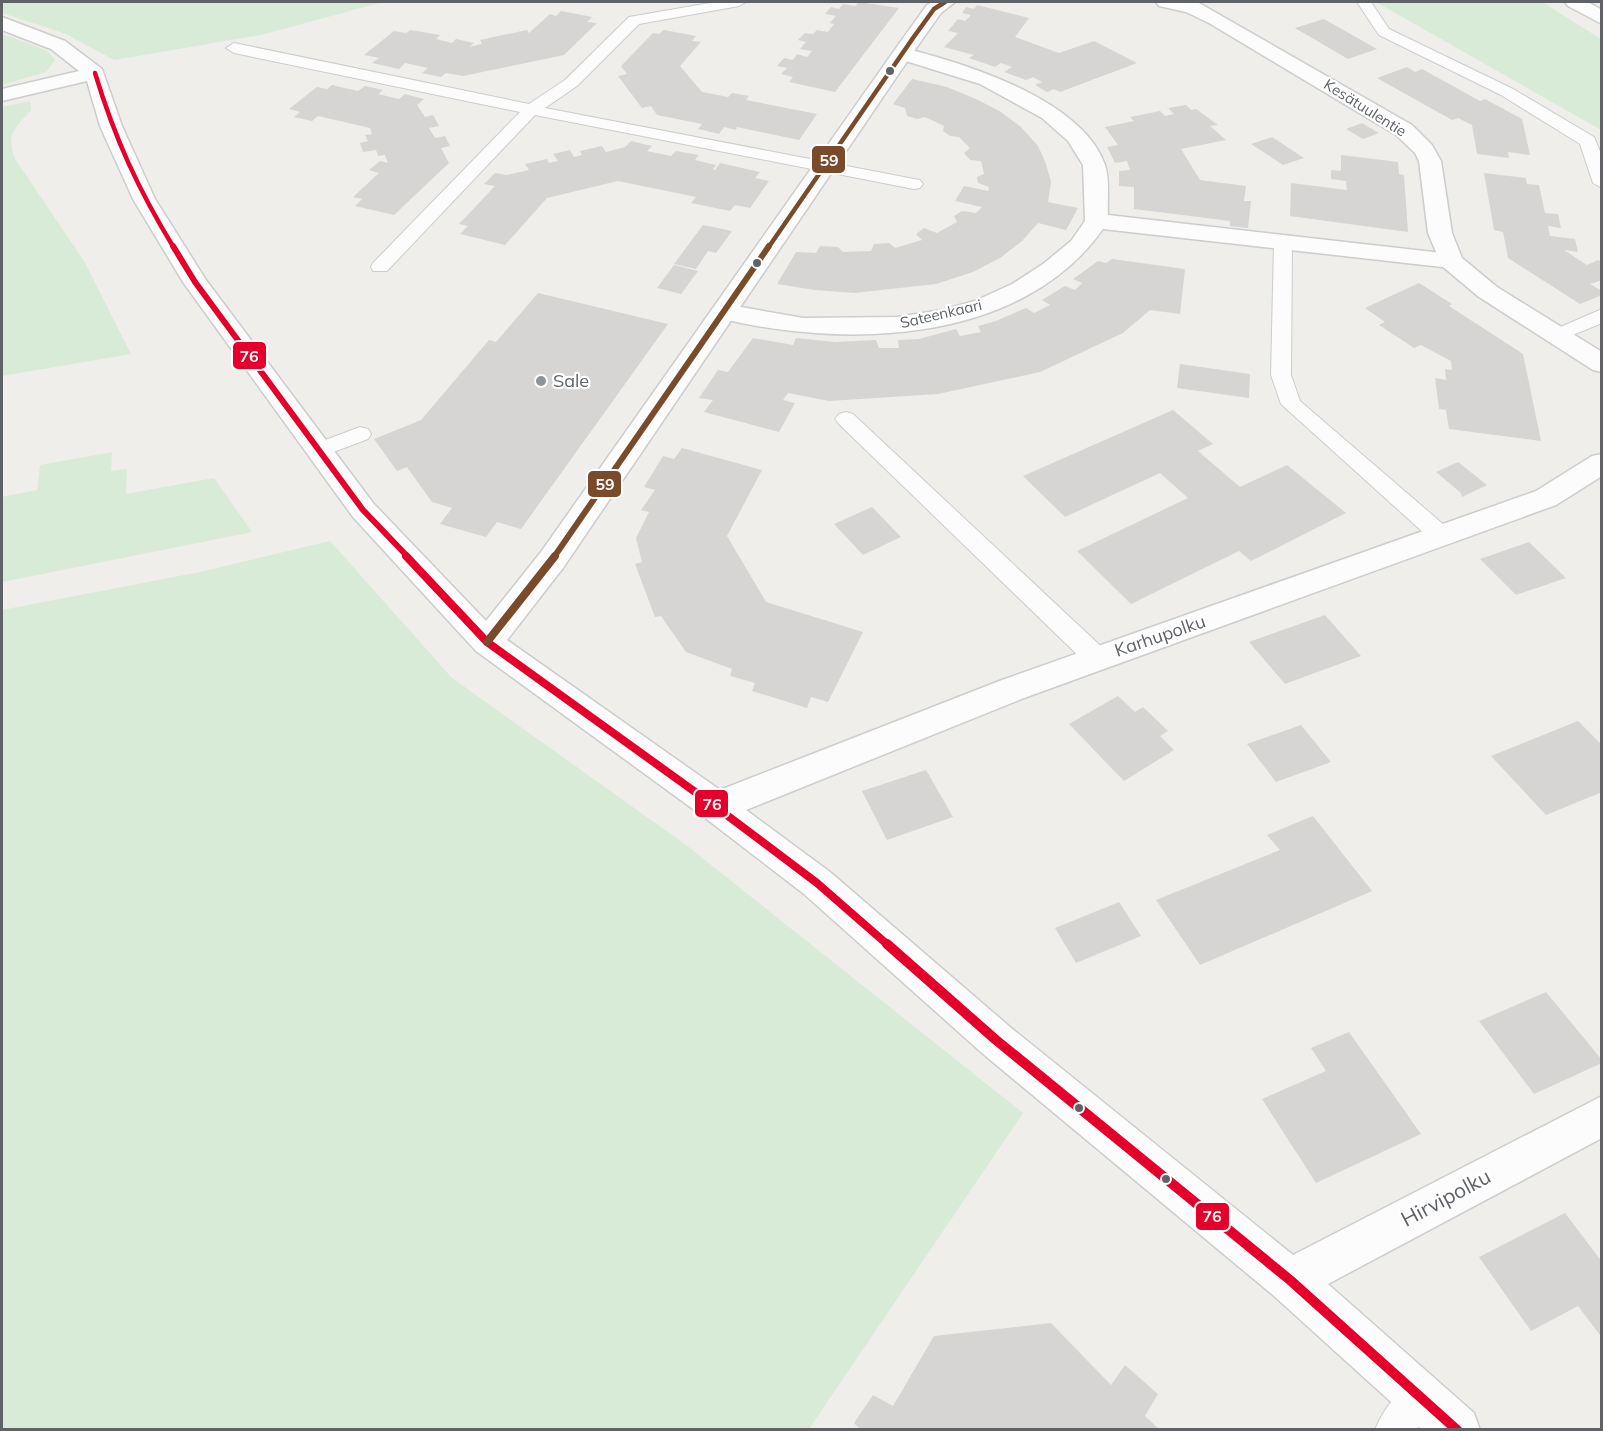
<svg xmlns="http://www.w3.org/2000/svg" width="1603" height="1431" font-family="Mulish,sans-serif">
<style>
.green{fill:#d8ebd6}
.building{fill:#d6d5d3}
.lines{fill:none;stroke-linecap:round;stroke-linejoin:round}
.service-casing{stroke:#cbcccc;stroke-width:2}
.pedestrian-casing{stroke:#cbcccc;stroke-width:3}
.minor-casing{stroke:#cbcccc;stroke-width:3}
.service{fill:#fdfcfc;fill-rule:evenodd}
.pedestrian{fill:#fdfcfc;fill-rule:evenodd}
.minor{fill:#fdfcfc;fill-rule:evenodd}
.bus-1-far3-casing{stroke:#fff;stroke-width:8}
.bus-1-far2-casing{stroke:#fff;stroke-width:10}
.bus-1-far1-casing{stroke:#fff;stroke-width:12}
.bus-1-casing{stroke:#fff;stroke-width:14}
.bus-2-far2-casing{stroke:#fff;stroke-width:8}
.bus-2-far1-casing{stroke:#fff;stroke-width:10}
.bus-2-casing{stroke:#fff;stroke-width:12}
.bus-1-far3{stroke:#e4002b;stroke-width:4.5}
.bus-1-far2{stroke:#e4002b;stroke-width:6}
.bus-1-far1{stroke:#e4002b;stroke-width:8}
.bus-1{stroke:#e4002b;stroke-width:10}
.bus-2-far2{stroke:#7a4b2a;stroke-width:4.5}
.bus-2-far1{stroke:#7a4b2a;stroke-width:6}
.bus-2{stroke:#7a4b2a;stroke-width:8}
.bus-dot{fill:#5f6368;stroke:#fff;stroke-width:2}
.poi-dot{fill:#919496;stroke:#fff;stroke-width:2}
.labels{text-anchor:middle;stroke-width:4.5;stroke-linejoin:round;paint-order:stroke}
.far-street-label{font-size:15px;fill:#5f6368;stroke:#fff}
.poi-label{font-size:18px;fill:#5f6368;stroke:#fff;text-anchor:start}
.street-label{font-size:18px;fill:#5f6368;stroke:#fff}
.near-street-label{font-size:21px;fill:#5f6368;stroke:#fff}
.line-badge{stroke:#fff;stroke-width:2}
.badge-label{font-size:16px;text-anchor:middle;font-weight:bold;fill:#fff}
</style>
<rect width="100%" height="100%" fill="#efeeea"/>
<g class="green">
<path d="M2,2h381l-122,33 -147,25 -48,-26 -64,-21z"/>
<path d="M1376,2h166l59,37v91z"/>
<path d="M2,34l44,16 9,10 -9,12 -44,13z"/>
<path d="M30,101l1,9c-17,20 -25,22 -16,49l69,102 47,93 -129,22v-269z"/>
<path d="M112,452l-1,19 16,-2 -1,25 88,-16 38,54 -250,50v-85l35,-7 3,-25z"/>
<path d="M330,541l122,137 234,167 337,268 -214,316h-807v-819l198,-38z"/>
</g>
<g class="building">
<path d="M859,2l40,6 -64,84 -46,-10 4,-5 -12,-3 6,-6 -10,-2 7,-8 9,2 4,-6 10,3 5,-6 -12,-2 6,-7 -8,-2 7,-7 8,1 4,-4 11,2 6,-8 -4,-1 6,-7 -11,-2 6,-7 8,2 4,-5 12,2z"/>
<path d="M977,5l52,13 -14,19 44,16 35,-12 43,22 -77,29 -6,-3 -7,3 -12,-7 7,-3 -9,-5 -7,3 -22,-8 8,-5 -11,-4 -6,4 -26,-9 5,-3 -30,-8 14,-14 -10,-2 10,-12 7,2 6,-6 -9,-2 4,-6 8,2z"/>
<path d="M561,11l31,6 -5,5 10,1 -33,32 -101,21 -17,-3 -5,4 -19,-4 6,-5 -23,-5 -6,6 -27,-6 7,-5 -15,-3 30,-24 12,2 4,-3 30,5 -4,4 16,4 4,-4 18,4 -5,4 13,-3 -2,-4 47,-10 2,3 21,-19 6,2z"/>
<path d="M1324,19l53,30 -29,10 -53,-31z"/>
<path d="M664,30l32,6 -4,5 9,1 -21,24 22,26 26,5 4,-4 17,3 -3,4 71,14 -18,26 -62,-13 -1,3 -12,-3 -5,7 -21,-5 4,-5 -45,-9 -6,-9 -9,2 -24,-32 9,-2 -6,-8 32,-33 6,1z"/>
<path d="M1407,67l8,5 7,-3 58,32 5,-2 37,20 8,36 -22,-3 1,6 -32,-4 -5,-29 -14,-7 -6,2 -75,-42z"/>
<path d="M912,79l35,8 29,12 25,13 20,15 17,19 8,18 5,18 -3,20 30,6 -12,22 -28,-7 -16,18 -22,17 -27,14 -37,12 -82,9 -39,-3 -38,-6 19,-32 20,1 4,-7 18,1 5,5 28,-1 3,-7 15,-1 6,5 27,-8 -6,-6 8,-6 13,5 20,-11 -3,-6 8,-5 14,2 6,-6 -27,-6 9,-15 24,5 1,-4 -11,-4 -1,-6 7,-3 -3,-13 -11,-1 -6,-7 6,-5 -11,-11 -9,-1 -7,-5 1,-5 -19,-9 -8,2 -10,-3 -2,-8 -12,-4z"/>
<path d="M332,85l26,6 7,-5 18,4 -5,4 21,5 6,-5 19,5 -7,6 8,12 8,-2 6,11 -10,2 6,10 10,-2 5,10 -9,2 8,15 -55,52 -39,-9 7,-7 -9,-2 26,-24 -10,-3 11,-9 8,2 -3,-8 -7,1 -2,-6 -13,2 -3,-9 8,-2 -3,-6 7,-1 -2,-6 -52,-12 -6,5 -18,-4 6,-5 -11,-3 28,-22 10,2z"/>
<path d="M1186,105l5,5 5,-1 22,16 -8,1 16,14 -45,9 19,31 46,6 -2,15h7l-3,27 -18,-2v-5l-96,-12v-22l-15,-1v-15l11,-1 -3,-9 -12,2 -8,-16 11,-2 -13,-18 29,-6 -4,-4 30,-6 5,5 9,-2 -6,-6z"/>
<path d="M1362,123l17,10 -16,6 -17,-10z"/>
<path d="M1272,137l32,21 -21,7 -32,-21z"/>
<path d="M631,141l21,5 -5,5 24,5 5,-5 23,4 -4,5 21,5 -3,4 2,1 5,-7 40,9 -5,6 14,3 -19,27 -15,-3 -5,6 -39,-8 5,-6 -78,-16 -71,17 -42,47 -45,-11 8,-8 -9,-2 36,-38 -11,-2 11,-11 12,2 22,-5 -4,-6 22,-5 2,4 9,-2 -5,-7 17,-4 4,7 8,-2 -2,-4 22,-5 4,6 19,-5z"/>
<path d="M1341,155l57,7 1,12 5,1 4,57 -118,-16 1,-33 56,7 -1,-9 -15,-2v-9l10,1z"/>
<path d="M1484,173l42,5 1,6 12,1 6,28 13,1 3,14 -13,-2 2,10 25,3 3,13 -14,-2 23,15 11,-5 4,2v18l-12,4 12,7v4l-22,9 -72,-46 -5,-26 -9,-2z"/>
<path d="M703,225l29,6 -16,22 -8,-2 -12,18 -22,-5z"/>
<path d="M1112,259l73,10 -5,45 -30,-4 -27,23 -83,39 -102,22 -109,7 -41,-8 -5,7 12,3 -16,29 -75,-20 9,-12 -14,-2 19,-28 10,2 25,-34 40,7 3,-7 39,4 41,-2 3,8h20l-1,-8 21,-1 37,-10 4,7 21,-4 -3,-6 18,-5 30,-13 8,5 16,-8 -8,-5 23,-14 10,4 7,-7 -9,-4 25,-18 8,2z"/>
<path d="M674,265l24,6 -17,23 -24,-6z"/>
<path d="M1419,283l33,21 -3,2 74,48 18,87 -92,-12 -3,-19 -7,-1 -4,-31 11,2 -1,-11 7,1 -1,-9 -30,-16 -7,3 -35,-23 6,-3 -20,-14z"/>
<path d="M538,293l130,31 -147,205 -24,-7 -11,15 -46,-13 12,-16 -20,-6 -25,-35 -10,4 -23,-32 47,-19 68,-80 7,2z"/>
<path d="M1180,364l70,10 -1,24 -72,-10z"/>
<path d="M1173,410l40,34 -15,7 42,36 47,-22 59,48 -95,48 -12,-10 -108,53 -54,-53 111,-53 -28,-25 -95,44 -42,-41z"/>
<path d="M682,448l80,22 -35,66 39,66 97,30 -35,70 -17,-5 -4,11 -55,-17 3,-8 -25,-7 2,-7 -46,-17 -25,-36 -6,1 -20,-53 7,-2 -6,-24 13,-26 -8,-2 14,-20 -11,-3 19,-31 11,3z"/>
<path d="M1458,462l29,23 -25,12 -1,-4 -25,-21z"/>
<path d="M872,507l29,30 -38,18 -29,-31z"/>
<path d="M1529,542l37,36 -50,17 -36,-36z"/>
<path d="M1325,615l36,41 -76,28 -36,-42z"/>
<path d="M1118,696l17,16 8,-5 25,24 -8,5 14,14 -50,31 -55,-57z"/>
<path d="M1578,721l24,24v47l-56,23 -55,-59z"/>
<path d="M1301,725l30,37 -55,20 -29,-38z"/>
<path d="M926,770l27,47 -66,23 -25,-49z"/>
<path d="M1313,816l59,75 -172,74 -44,-65 124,-50 -13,-15z"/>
<path d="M1119,902l22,34 -65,27 -21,-35z"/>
<path d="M1546,992l56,68v3l-68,31 -55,-73z"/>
<path d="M1349,1032l72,102 -105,49 -54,-84 64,-28 -15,-23z"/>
<path d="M1565,1213l37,49 -2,73 -22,-29 -47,25 -52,-74z"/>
<path d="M1051,1323l60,62 14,-20 33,29 -13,22 15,14h-299l-7,-7 19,-28 20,11 41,-70z"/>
</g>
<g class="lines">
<g class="service-casing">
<g id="service">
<path d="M716,2h30l-7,4 -100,18 -62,62 -32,22 369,71 6,1 3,4 -3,4 -6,1 -379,-74 -148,156h-14l-2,-4 2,-4 147,-151 -286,-59 -8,-5 8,-5 295,61 36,-24 64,-63z"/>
<path d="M1357,2h14l18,27 124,60 81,48 8,19v32l-9,-5 -13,-39 -79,-49 -122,-60z"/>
<path d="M1283,237l6,2 3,4 -1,132 9,26 151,130 3,6 -3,6 -8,2 -8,-2 -154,-139 -10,-29 3,-132 3,-4z"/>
<path d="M1602,309v14l-46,19 -7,-2 -3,-4 3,-4z"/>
<path d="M846,412l7,2 253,237 3,7 -3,7 -9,3 -9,-3 -249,-241 -4,-5 4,-5z"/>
<path d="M360,427l8,2 3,5 -3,5 -48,18 -8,-2 -3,-5 3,-5z"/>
<path d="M1420,1378l13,5 5,13 -5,13 -17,21h-41c8,-21 25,-43 45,-52z"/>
</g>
</g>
<g class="pedestrian-casing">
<path id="pedestrian" d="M903,48c61,15 179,51 202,117 5,14 2,35 3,50l343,39 9,2 3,5 -3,5 -9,2 -348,-39c-83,117 -262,120 -388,88l-4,-5 4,-5 9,-3 79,14 94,-1 45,-7 33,-9 37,-17 31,-20 28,-23 14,-20 -2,-56 -15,-24 -26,-23 -62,-34 -84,-26 -3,-4 3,-4z"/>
</g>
<g class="minor-casing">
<g id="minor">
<path d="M933,2h22l-14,11 -20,28 -358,527 -56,72 213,150 282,-110 534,-189 56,-35 10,-2v22l-46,29 -532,193 -278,112 84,62 180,155 283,228 309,-159v42l-274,146 146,129 6,17h-58l-148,-134 -292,-243 -178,-159 -100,-77 -228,-166 -123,-134 -170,-235 -50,-83 -33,-73 -13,-45 -85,20v-12l77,-18 -28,-22 -49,-19v-13l63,24 37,28 20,57 33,73 51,81 167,223 113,118 55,-69 365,-518 21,-29z"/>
<path d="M1156,2l43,1 213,122 20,20 9,16 11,72 10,25 35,29 105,65v20l-9,-2 -114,-73 -37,-31 -14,-33 -9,-72 -4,-8 -19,-18 -187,-112 -23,-11 -27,-6z"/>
<path d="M1565,2h23l14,8v14l-34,-18z"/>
</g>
</g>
<use href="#service" class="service"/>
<use href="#pedestrian" class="pedestrian"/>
<use href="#minor" class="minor"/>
<g class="bus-1-far3-casing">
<path id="bus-1-far3" d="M95,73c20,66 43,116 79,175"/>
</g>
<g class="bus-1-far2-casing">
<path id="bus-1-far2" d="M173,246l22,36 168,228 45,47"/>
</g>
<g class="bus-1-far1-casing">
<path id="bus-1-far1" d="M406,556l81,86 229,165 101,76 71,62"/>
</g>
<g class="bus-1-casing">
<path id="bus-1" d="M887,944l109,96 294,240 167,150"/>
</g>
<g class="bus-2-far2-casing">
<path id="bus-2-far2" d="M768,248l145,-210 21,-29 11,-7"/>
</g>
<g class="bus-2-far1-casing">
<path id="bus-2-far1" d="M554,557l215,-311"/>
</g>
<g class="bus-2-casing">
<path id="bus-2" d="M487,642l68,-86"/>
</g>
<use href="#bus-1-far3" class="bus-1-far3"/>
<use href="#bus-1-far2" class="bus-1-far2"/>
<use href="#bus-1-far1" class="bus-1-far1"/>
<use href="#bus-1" class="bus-1"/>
<use href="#bus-2-far2" class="bus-2-far2"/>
<use href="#bus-2-far1" class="bus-2-far1"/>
<use href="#bus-2" class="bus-2"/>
</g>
<g class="bus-dot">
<circle cx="890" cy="71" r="5"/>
<circle cx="757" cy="263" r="5"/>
<circle cx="1079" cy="1108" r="5"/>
<circle cx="1166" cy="1179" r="5"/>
</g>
<circle class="poi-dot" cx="541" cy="381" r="6"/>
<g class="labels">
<g class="far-street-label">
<text transform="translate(1365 108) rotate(32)" y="5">Kesätuulentie</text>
<text transform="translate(941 314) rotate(-13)" y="5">Sateenkaari</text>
</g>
<g class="poi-label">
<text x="553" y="387">Sale</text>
</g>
<g class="street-label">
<text transform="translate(1160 636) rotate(-19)" y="6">Karhupolku</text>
</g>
<g class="near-street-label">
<text transform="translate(1446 1198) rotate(-28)" y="7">Hirvipolku</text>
</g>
</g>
<g class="line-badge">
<rect x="811" y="145" width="35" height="29" rx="6" fill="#7a4b2a"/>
<rect x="232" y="341" width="35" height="29" rx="6" fill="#e4002b"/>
<rect x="587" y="470" width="35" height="28" rx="6" fill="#7a4b2a"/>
<rect x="694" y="789" width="35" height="29" rx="6" fill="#e4002b"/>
<rect x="1195" y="1202" width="35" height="29" rx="6" fill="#e4002b"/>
</g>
<g class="badge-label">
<text x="829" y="166">59</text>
<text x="249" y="362">76</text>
<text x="605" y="490">59</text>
<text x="712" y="810">76</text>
<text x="1212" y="1222">76</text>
</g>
<rect width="1603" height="1431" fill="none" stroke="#5f6368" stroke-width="6"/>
</svg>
